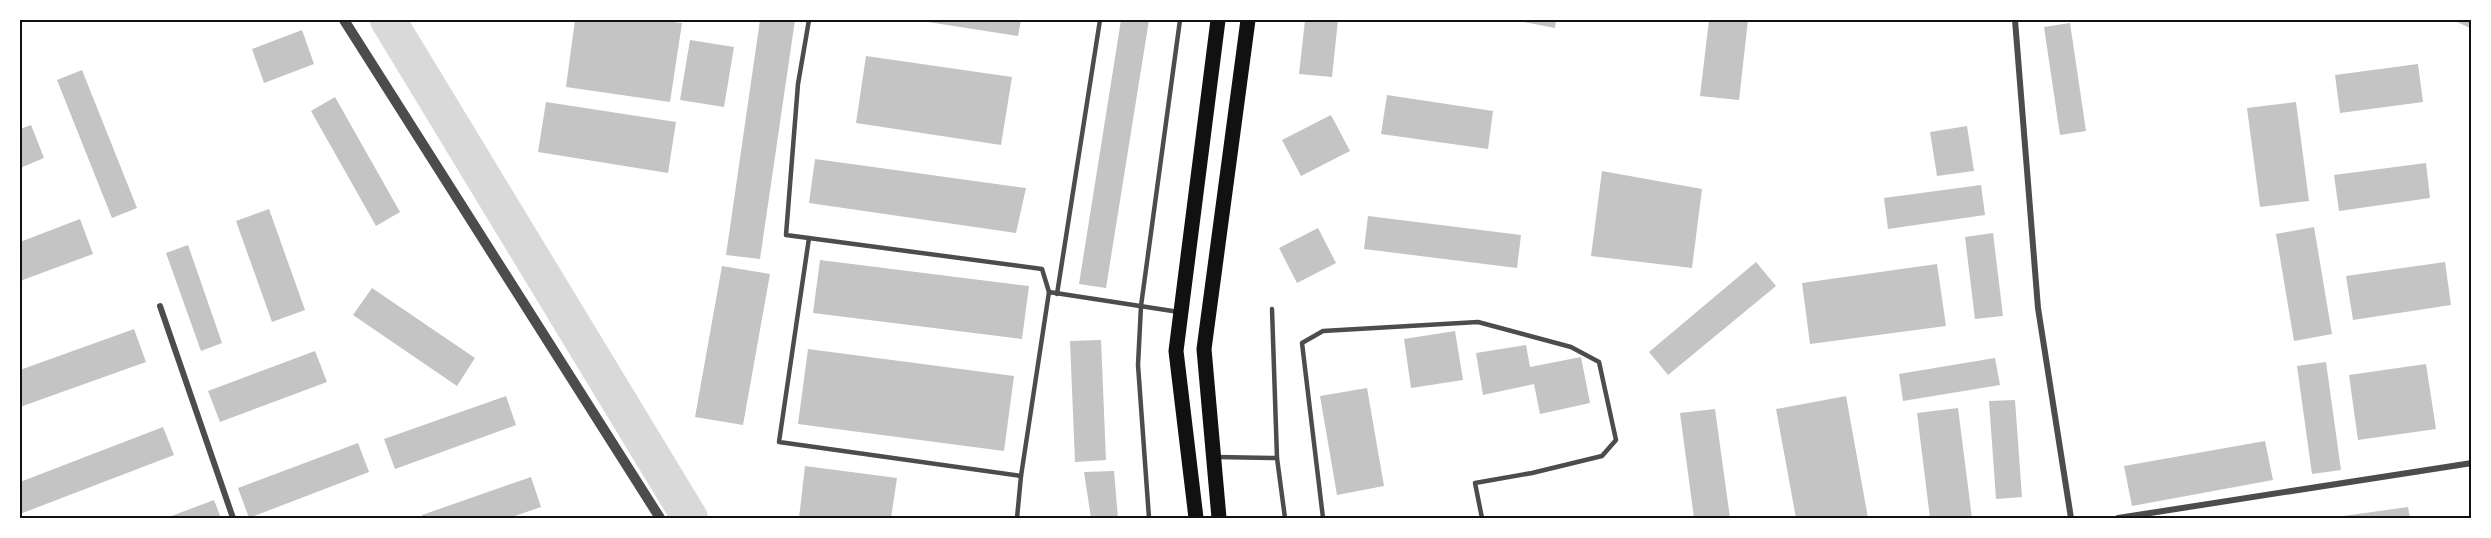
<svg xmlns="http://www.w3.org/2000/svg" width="2491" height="538" font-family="'PT Sans Narrow',sans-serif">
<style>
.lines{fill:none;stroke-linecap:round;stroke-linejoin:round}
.river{stroke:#d9d9d9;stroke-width:36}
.building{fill:#c4c4c4}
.service{stroke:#4c4c4c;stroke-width:4.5}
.minor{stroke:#4c4c4c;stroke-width:6}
.tertiary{stroke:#4c4c4c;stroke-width:10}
.primary{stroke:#111;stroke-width:15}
.neatline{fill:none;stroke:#111;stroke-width:2}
</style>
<rect width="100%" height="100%" fill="#fff"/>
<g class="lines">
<path class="river" d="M388,20l302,498"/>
</g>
<g class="building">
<path d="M575,20h79l28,3 -12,79 -104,-15z"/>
<path d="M760,20h35l-35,239 -34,-4z"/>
<path d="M915,20h106l-3,16z"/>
<path d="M1121,20h28l-43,268 -27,-4z"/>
<path d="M1305,20h33l-6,57 -33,-3z"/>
<path d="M1513,20h43l-1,8z"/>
<path d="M1709,20h39l-9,80 -39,-4z"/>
<path d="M2453,20h19v9z"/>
<path d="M2070,23l16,108 -26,4 -16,-108z"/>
<path d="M302,30l12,34 -50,19 -12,-34z"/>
<path d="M690,40l44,7 -10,60 -44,-7z"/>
<path d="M866,56l146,21 -11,68 -145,-22z"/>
<path d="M2418,64l5,38 -83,11 -5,-38z"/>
<path d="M82,70l55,138 -25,10 -55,-138z"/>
<path d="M1387,95l106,16 -5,38 -107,-15z"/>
<path d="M335,97l65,115 -24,14 -65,-115z"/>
<path d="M546,102l130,20 -8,51 -130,-21z"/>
<path d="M2296,102l13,99 -49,6 -13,-99z"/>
<path d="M1331,115l19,36 -49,25 -19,-36z"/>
<path d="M31,125l13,33 -24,10v-39z"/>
<path d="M1967,126l7,45 -37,5 -7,-44z"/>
<path d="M815,159l211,29 -10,45 -207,-30z"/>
<path d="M2426,163l4,35 -91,13 -5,-36z"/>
<path d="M1602,171l100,18 -10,79 -101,-12z"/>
<path d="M1981,185l4,30 -97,14 -4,-31z"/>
<path d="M269,209l36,101 -33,12 -36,-101z"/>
<path d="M1368,216l153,19 -4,33 -153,-19z"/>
<path d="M80,219l13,35 -73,27v-39z"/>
<path d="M2314,227l18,107 -38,7 -18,-107z"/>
<path d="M1318,228l18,35 -39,20 -18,-35z"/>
<path d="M1993,233l10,83 -28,3 -10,-82z"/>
<path d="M188,245l34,98 -21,8 -35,-98z"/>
<path d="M820,260l209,26 -7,53 -209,-26z"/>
<path d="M1756,262l20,24 -108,89 -19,-23z"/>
<path d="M2445,262l6,43 -98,15 -7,-44z"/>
<path d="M1937,264l9,62 -136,18 -8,-61z"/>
<path d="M722,266l48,8 -27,151 -48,-8z"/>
<path d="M372,288l103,70 -18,28 -104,-71z"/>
<path d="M134,329l12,33 -126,45v-37z"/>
<path d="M1455,331l8,49 -52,8 -7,-49z"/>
<path d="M1101,340l5,120 -31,2 -5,-121z"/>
<path d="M1526,345l4,22 51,-10 9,46 -50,11 -6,-30 -51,11 -7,-42z"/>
<path d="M808,349l206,27 -10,75 -206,-27z"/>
<path d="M315,351l12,31 -107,40 -12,-31z"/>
<path d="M1995,358l5,27 -97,16 -4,-27z"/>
<path d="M2326,362l15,108 -29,4 -15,-108z"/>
<path d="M2426,364l10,65 -78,11 -9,-65z"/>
<path d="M1367,388l17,98 -47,9 -17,-99z"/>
<path d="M506,396l10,29 -121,44 -11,-30z"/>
<path d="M1846,396l22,122h-72l-20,-109z"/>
<path d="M2015,400l7,97 -26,2 -7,-98z"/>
<path d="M1958,408l14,110h-42l-13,-105z"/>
<path d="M1715,409l15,109h-36l-14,-105z"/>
<path d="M163,427l11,28 -154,59v-32z"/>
<path d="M2265,441l8,39 -141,26 -8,-40z"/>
<path d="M358,443l11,29 -120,46 -11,-30z"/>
<path d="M805,466l92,12 -6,40h-92z"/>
<path d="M1114,471l4,47h-27l-7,-46z"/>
<path d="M531,477l10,30 -32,11h-86l-1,-3z"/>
<path d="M214,500l7,18h-55z"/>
<path d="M2408,507l2,11h-74v-1z"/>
</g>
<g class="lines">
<g class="service">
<path d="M809,20l-11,64 -12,151 256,34 7,23"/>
<path d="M809,238l-30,204 242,34"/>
<path d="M1057,294l43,-274"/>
<path d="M1272,309l5,149 8,60"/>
<path d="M1217,457l60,1"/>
<path d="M1017,518l4,-42 28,-184 130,20"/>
<path d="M1149,518l-11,-153 3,-59 39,-286"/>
<path d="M1323,518l-21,-175 21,-12 155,-9 93,25 28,15 17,78 -14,16 -70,17 -57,10 7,35"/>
</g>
<g class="minor">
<path d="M2015,20l23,288 33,210"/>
<path d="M160,306l73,212"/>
<path d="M2118,518l354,-55"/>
</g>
<path class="tertiary" d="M344,20l316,498"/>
<g class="primary">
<path d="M1196,518l-20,-167 42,-331"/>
<path d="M1219,518l-15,-169 44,-329"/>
</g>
</g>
<rect width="2491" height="538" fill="none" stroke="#ffffff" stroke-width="42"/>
<rect x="21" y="21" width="2449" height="496" class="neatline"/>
</svg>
